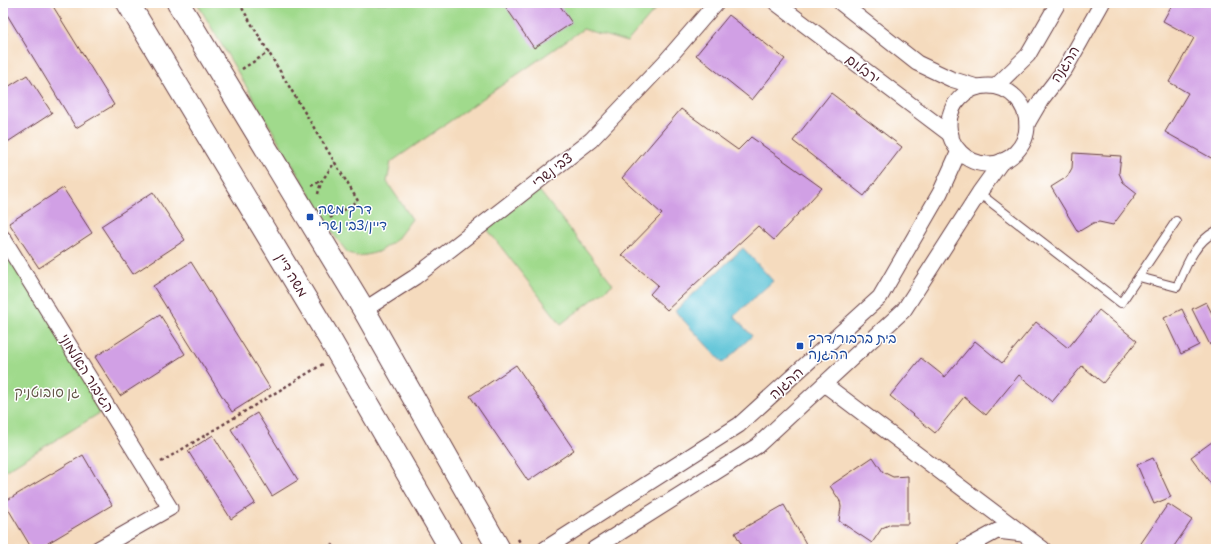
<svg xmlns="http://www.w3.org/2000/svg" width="1219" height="552" font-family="Dekko,'Playpen Sans Hebrew',sans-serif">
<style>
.green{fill:#a0da8c;stroke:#757c5c}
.water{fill:#5ac2d6;stroke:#527080}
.building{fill:#d1a0e5}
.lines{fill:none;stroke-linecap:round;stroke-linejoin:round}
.lane-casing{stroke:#643b41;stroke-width:10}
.street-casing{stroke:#643b41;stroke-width:17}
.secondary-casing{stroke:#643b41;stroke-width:24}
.path{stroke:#643b41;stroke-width:2.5;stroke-dasharray:3 3;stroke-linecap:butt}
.lane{stroke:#fff;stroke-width:8}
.street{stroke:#fff;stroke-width:15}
.secondary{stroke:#fff;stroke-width:22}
.transit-dot{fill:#1a4fb4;stroke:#fff;stroke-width:1.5}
.labels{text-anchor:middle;stroke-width:3;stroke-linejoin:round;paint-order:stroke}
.street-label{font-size:14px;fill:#4a1f2b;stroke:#fff}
.transit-label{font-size:14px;fill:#164399;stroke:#fff;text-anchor:start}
.park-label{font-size:14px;fill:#645748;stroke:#fff}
</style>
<rect width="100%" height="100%" fill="#fff"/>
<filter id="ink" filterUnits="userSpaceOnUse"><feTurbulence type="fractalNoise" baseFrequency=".025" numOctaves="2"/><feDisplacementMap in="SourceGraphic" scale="8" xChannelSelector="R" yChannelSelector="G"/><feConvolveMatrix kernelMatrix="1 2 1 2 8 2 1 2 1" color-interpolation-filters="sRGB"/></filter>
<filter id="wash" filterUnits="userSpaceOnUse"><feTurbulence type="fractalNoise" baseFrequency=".012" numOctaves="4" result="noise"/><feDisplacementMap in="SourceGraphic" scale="16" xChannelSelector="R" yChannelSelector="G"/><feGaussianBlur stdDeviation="0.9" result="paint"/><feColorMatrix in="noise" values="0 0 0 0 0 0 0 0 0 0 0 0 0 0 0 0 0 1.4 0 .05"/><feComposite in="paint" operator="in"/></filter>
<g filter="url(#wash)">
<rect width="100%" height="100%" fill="#f5dbbe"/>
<g class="green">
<path d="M197,3h464l-34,39 -44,-13 -192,133 -4,20 25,37 -16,21 -18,12 -12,3 -10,1 -9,-4 -13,-17z"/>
<path d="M538,189l75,95 -52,40 -74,-95z"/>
<path d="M14,255l94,153 -105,64v-210z"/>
</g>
<path class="water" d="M743,248l30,33 -39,35 18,20 -29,27 -48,-52z"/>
<g id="blocks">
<g class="building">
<path d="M3,3h48l63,102 -38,23 -73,-120z"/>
<path d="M503,3h55l14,20 -38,25z"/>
<path d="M609,3h10l-3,4z"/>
<path d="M1173,3h43v150l-3,6 -48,-27 23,-39 -19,-11 25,-44 -31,-17z"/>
<path d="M729,15l56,44 -33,41 -56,-45z"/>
<path d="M3,27l4,7 -4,3z"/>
<path d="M27,75l25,38 -49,32v-55z"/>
<path d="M831,93l71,54 -38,49 -71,-55z"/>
<path d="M681,109l57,41 13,-13 71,51 -48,52 -16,-14 -91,84 -17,-16 8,-9 -36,-30 40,-41 -40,-36z"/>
<path d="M1073,153l48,3 -2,17 4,9 14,11 -24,32 -14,-3 -6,1 -15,9 -27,-45 16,-10 5,-9z"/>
<path d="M63,188l29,45 -53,35 -30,-45z"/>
<path d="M153,192l32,48 -52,34 -32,-48z"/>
<path d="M191,262l79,126 -38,24 -79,-126z"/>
<path d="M1206,302l10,19v21l-6,3 -18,-36z"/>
<path d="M1182,309l17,36 -18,9 -17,-36z"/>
<path d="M1099,310l38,31 -34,42 -21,-17 -30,36 -33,-27 -33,40 -22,-18 -29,36 -45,-37 31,-38 24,19 30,-36 27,22 34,-41 32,26z"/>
<path d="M160,315l25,39 -65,42 -25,-39z"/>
<path d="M516,365l58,85 -46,31 -58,-85z"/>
<path d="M257,413l41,67 -26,16 -41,-67z"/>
<path d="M213,435l42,68 -24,16 -43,-68z"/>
<path d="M1216,439v52l-25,-34z"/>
<path d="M83,455l29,50 -74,44h-6l-28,-47z"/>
<path d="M873,457l10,15 10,5 15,-1v48h-17l-9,4 -10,15 -33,-22 2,-14 -1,-6 -10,-15z"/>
<path d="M1153,458l18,39 -17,7 -17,-39z"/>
<path d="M1168,504l24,16 -20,29h-35z"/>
<path d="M784,505l25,44h-65l-9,-16z"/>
<path d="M333,544l3,5h-10z"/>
</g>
</g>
</g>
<g filter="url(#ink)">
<use href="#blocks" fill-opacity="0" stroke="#643b41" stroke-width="1"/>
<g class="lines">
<g class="lane-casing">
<g id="lane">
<path d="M979,193l142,110 55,-82"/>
<path d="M1139,277l38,10c9,-21 17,-44 39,-56"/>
</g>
</g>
<g class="street-casing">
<g id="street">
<path d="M776,3l175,132"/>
<path d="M841,3l76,60 34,16 26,8"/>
<path d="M996,86l32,-31 30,-52"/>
<circle cx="988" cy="125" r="39"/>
<path d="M1027,124l14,-24 24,-31 37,-66"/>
<path d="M3,238l167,270 -72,41"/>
<path d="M364,310l51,-33 176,-137 74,-78 51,-59"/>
<path d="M824,384l199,150"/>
<path d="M545,549l194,-124 141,-128 60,-104 19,-42"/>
<path d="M594,549l163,-103 147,-136 75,-117 23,-32"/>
<path d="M964,549l33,-18 26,3 20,15"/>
</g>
</g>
<g class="secondary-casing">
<g id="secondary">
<path d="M128,3l203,338 120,208"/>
<path d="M178,3l186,307 135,239"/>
</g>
</g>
<g class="path">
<path d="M239,3l119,198 -18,11 -13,-2"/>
<path d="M242,69l27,-17"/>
<path d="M311,186l10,-5"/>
<path d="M318,194l3,-12 14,-20"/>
<path d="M330,218l10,-6"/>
<path d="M161,462l162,-98"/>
<path d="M518,539l6,10"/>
</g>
<use href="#lane" class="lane"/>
<use href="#street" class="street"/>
<use href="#secondary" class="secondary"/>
</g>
</g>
<g class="transit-dot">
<rect x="306" y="213" width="8" height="8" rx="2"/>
<rect x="796" y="342" width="8" height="8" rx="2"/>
</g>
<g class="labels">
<g class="street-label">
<text transform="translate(1065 64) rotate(-57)" y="5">ההגנה</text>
<text transform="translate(863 69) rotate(37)" y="5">ירבלום</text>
<text transform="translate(552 170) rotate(-38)" y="5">צבי נשרי</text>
<text transform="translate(292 275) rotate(59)" y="5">משה דיין</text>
<text transform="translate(87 373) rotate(58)" y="5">הגיבור האלמוני</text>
<text transform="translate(786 383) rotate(-42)" y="5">ההגנה</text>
</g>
<g class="transit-label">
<text x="318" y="214">דרך משה<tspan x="318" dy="16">דיין/צבי נשרי</tspan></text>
<text x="808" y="343">בית ברבור/דרך<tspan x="808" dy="16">ההגנה</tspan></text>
</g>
<g class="park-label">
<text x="47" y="397">גן סובוטניק</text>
</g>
</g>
<rect width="1219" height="552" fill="none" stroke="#fff" stroke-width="16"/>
</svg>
